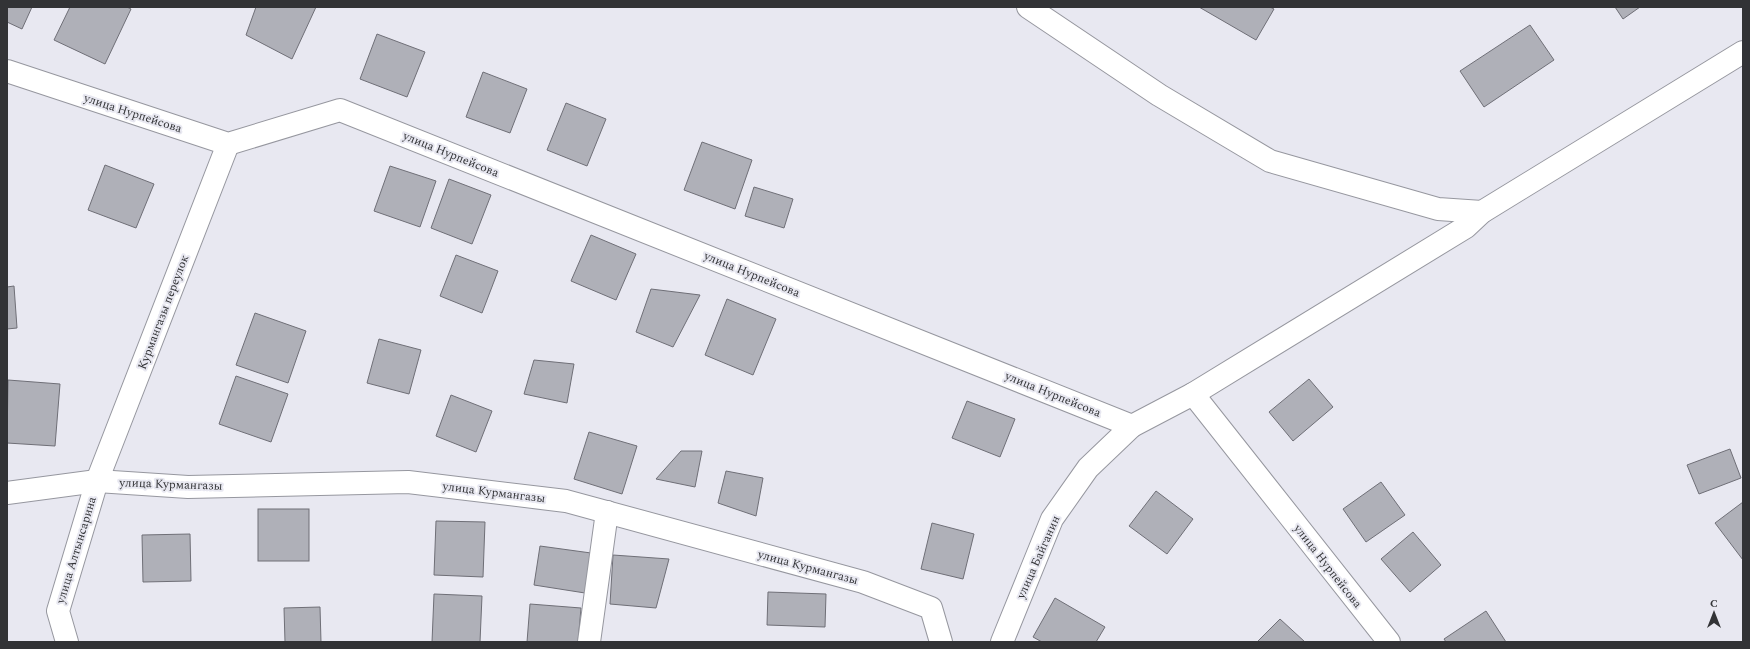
<svg xmlns="http://www.w3.org/2000/svg" width="1750" height="649" font-family="Spectral,serif">
<style>
.building{fill:#afb0b8;stroke:#6f6f77}
.lines{fill:none;stroke-linecap:round;stroke-linejoin:round}
.street-casing{stroke:#96979f;stroke-width:24}
.street{stroke:#fff;stroke-width:22}
.labels{text-anchor:middle;stroke-width:4;stroke-linejoin:round;paint-order:stroke}
.street-label{font-size:12px;fill:#323336;stroke:#e8e8f1}
</style>
<rect width="100%" height="100%" fill="#e8e8f1"/>
<g class="building">
<path d="M7,7h25l-10,22 -15,-7z"/>
<path d="M70,7h57l4,2 -26,55 -51,-24z"/>
<path d="M256,7h60l-24,52 -46,-24z"/>
<path d="M1199,7h71l4,2 -18,31z"/>
<path d="M1615,7h25l-17,12z"/>
<path d="M1530,25l24,35 -70,47 -24,-36z"/>
<path d="M377,34l48,18 -18,45 -47,-18z"/>
<path d="M483,72l44,17 -17,44 -44,-16z"/>
<path d="M566,103l40,16 -19,47 -40,-16z"/>
<path d="M702,142l50,18 -17,49 -51,-19z"/>
<path d="M105,165l49,19 -18,44 -48,-18z"/>
<path d="M390,166l46,15 -16,46 -46,-16z"/>
<path d="M449,179l42,16 -19,49 -41,-16z"/>
<path d="M754,187l39,12 -9,29 -39,-12z"/>
<path d="M591,235l45,19 -20,46 -45,-19z"/>
<path d="M456,255l42,16 -16,42 -42,-17z"/>
<path d="M14,286l3,42 -10,1v-42z"/>
<path d="M651,289l49,6 -27,52 -37,-15z"/>
<path d="M727,299l49,20 -23,56 -48,-20z"/>
<path d="M255,313l51,18 -18,52 -52,-18z"/>
<path d="M379,339l42,11 -12,44 -42,-11z"/>
<path d="M534,360l40,4 -7,39 -43,-9z"/>
<path d="M236,376l52,18 -17,48 -52,-18z"/>
<path d="M1309,379l24,28 -40,34 -24,-29z"/>
<path d="M8,380l52,4 -5,62 -48,-3z"/>
<path d="M451,395l41,16 -16,41 -40,-16z"/>
<path d="M967,401l48,18 -15,38 -48,-19z"/>
<path d="M589,432l48,14 -15,48 -48,-15z"/>
<path d="M1730,449l11,29 -42,16 -12,-29z"/>
<path d="M681,451h21l-7,36 -39,-8z"/>
<path d="M726,471l37,7 -7,38 -38,-13z"/>
<path d="M1381,482l24,33 -39,27 -23,-33z"/>
<path d="M1156,491l37,28 -26,35 -38,-28z"/>
<path d="M1743,502v58l-28,-37z"/>
<rect x="258" y="509" width="51" height="52"/>
<path d="M436,521l49,1 -2,55 -49,-2z"/>
<path d="M932,523l42,11 -11,45 -42,-10z"/>
<path d="M1413,532l28,33 -31,27 -29,-33z"/>
<path d="M190,534l1,47 -48,1 -1,-47z"/>
<path d="M540,546l51,7 -6,40 -51,-8z"/>
<path d="M613,555l56,4 -13,49 -46,-4z"/>
<path d="M768,592l58,2 -1,33 -58,-2z"/>
<path d="M434,594l48,2 -2,46h-48z"/>
<path d="M1055,598l50,29 -9,15h-54l-9,-5z"/>
<path d="M530,604l51,4 -3,34h-51z"/>
<path d="M320,607l1,35h-36l-1,-34z"/>
<path d="M1486,611l20,31h-60l-2,-3z"/>
<path d="M1280,619l25,23h-48z"/>
</g>
<g class="lines">
<g class="street-casing">
<g id="street">
<path d="M1028,7l131,88 111,66 168,48 44,3"/>
<path d="M7,71l221,73 112,-34 792,316 61,-32 196,248"/>
<path d="M1193,394l273,-167 16,-15 261,-160"/>
<path d="M7,493l90,-12 91,6 220,-5 158,19 297,81 68,26 10,34"/>
<path d="M67,642l-9,-31 39,-130 131,-337"/>
<path d="M589,642l18,-130"/>
<path d="M1002,642l50,-123 36,-51 44,-42"/>
</g>
</g>
<use href="#street" class="street"/>
</g>
<g class="labels">
<g class="street-label">
<text transform="translate(133 113) rotate(18)" y="4">улица Нурпейсова</text>
<text transform="translate(451 154) rotate(22)" y="4">улица Нурпейсова</text>
<text transform="translate(752 274) rotate(22)" y="4">улица Нурпейсова</text>
<text transform="translate(163 312) rotate(-69)" y="4">Курмангазы переулок</text>
<text transform="translate(1053 394) rotate(22)" y="4">улица Нурпейсова</text>
<text transform="translate(171 484) rotate(2)" y="4">улица Курмангазы</text>
<text transform="translate(494 492) rotate(7)" y="4">улица Курмангазы</text>
<text transform="translate(76 550) rotate(-73)" y="4">улица Алтынсарина</text>
<text transform="translate(1038 557) rotate(-66)" y="4">улица Байганин</text>
<text transform="translate(1328 566) rotate(52)" y="4">улица Нурпейсова</text>
<text transform="translate(808 567) rotate(15)" y="4">улица Курмангазы</text>
</g>
</g>
<rect width="1750" height="649" fill="none" stroke="#323336" stroke-width="16"/>
<g transform="translate(1714 613)" stroke="#e8e8f1" stroke-width="3" paint-order="stroke">
<path d="M0-3L7 15L0 10L-7 15Z" fill="#323336"/>
<text y="-6" font-size="11" font-weight="bold" text-anchor="middle" fill="#323336">С</text>
</g>
</svg>
